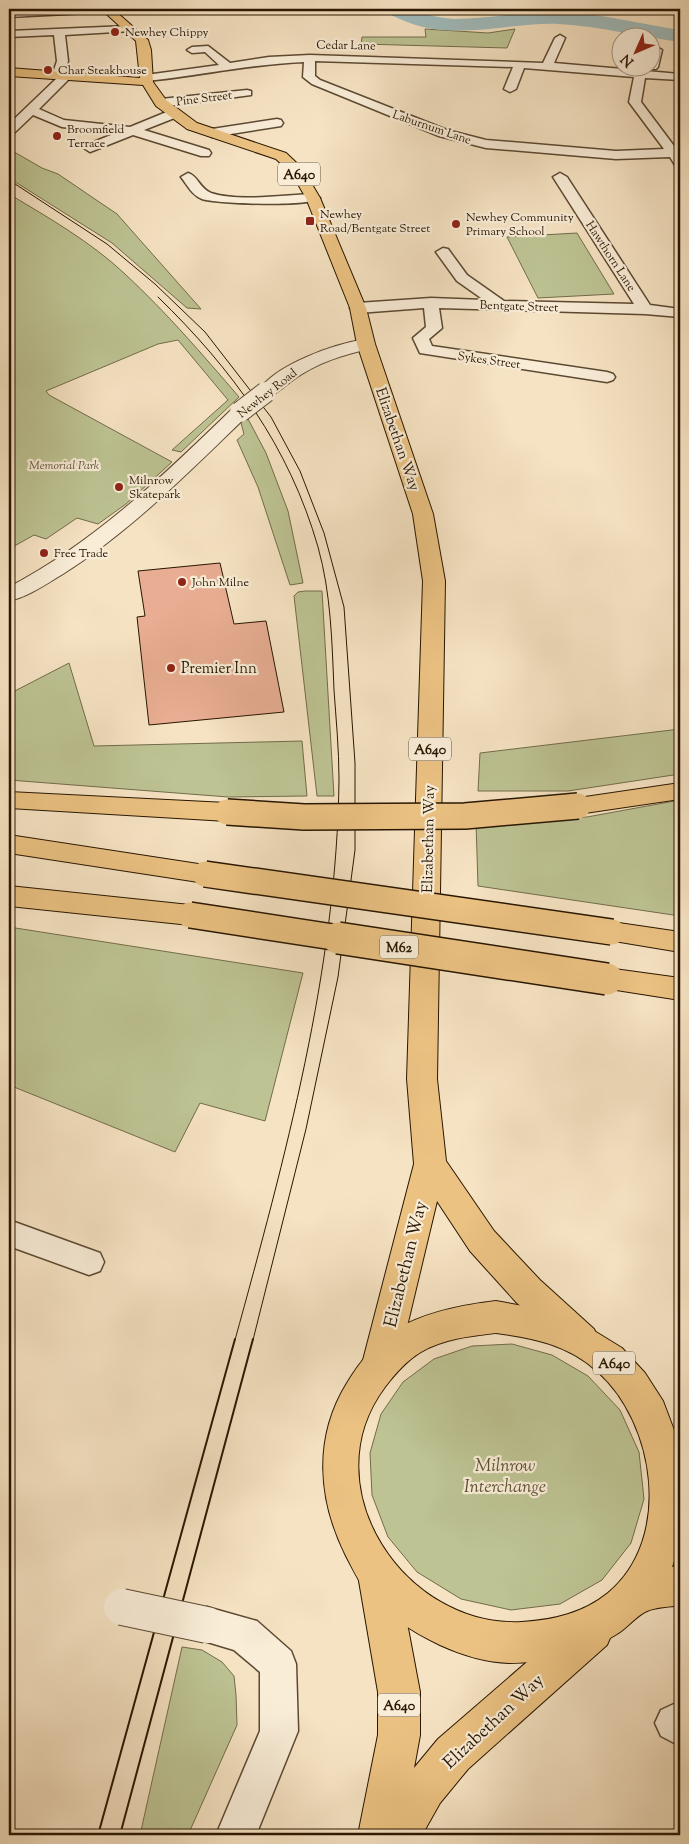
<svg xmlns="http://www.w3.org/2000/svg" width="689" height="1844" font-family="'Sorts Mill Goudy',serif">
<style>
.green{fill:#bdc393;stroke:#726c4a}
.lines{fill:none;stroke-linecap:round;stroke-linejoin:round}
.river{fill:#a0bcbd;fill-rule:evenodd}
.building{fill:#e8ad92;stroke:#281601}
.minor-casing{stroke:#5c4932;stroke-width:3}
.tertiary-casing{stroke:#5c4932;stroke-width:2}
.primary-casing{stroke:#281601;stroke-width:2}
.trunk-casing{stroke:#281601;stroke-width:2}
.motorway-casing{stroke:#281601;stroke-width:2}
.minor{fill:#f9edd8;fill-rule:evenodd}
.tertiary{fill:#f9edd8;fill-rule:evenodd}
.primary{fill:#ebc282;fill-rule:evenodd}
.trunk{fill:#ebc282;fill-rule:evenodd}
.motorway{fill:#ebc282;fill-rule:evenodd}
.tram-far1{stroke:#281601;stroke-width:1}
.tram{stroke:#281601;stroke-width:2}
.minor-bridge-casing{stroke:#5c4932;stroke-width:38;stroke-linecap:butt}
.tertiary-bridge-casing{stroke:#5c4932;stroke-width:22;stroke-linecap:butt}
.motorway-bridge-far1-casing{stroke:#281601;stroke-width:28;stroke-linecap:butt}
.motorway-bridge-casing{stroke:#281601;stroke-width:34;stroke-linecap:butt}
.minor-bridge{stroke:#f9edd8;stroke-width:36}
.tertiary-bridge{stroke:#f9edd8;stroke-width:20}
.motorway-bridge-far1{stroke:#ebc282;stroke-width:25}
.motorway-bridge{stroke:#ebc282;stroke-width:31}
.poi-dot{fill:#8f2418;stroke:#f9edd8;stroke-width:2}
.labels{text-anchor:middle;stroke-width:4.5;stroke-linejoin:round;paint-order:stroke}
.far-poi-label{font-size:12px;fill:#281601;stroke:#f9edd8;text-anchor:start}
.far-street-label{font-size:12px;fill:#281601;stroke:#f9edd8}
.far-park-label{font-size:12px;font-style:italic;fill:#5c5334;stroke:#f9edd8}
.shield{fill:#f9edd8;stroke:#675642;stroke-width:1}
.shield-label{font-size:14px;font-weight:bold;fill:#281601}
.street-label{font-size:15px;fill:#281601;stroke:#f9edd8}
.poi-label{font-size:15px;fill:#281601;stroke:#f9edd8;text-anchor:start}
.near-street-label{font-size:18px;fill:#281601;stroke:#f9edd8}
.near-park-label{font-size:18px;font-style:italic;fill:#5c5334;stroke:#f9edd8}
</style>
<rect width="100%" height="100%" fill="#f6e3c3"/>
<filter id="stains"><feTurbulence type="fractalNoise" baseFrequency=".004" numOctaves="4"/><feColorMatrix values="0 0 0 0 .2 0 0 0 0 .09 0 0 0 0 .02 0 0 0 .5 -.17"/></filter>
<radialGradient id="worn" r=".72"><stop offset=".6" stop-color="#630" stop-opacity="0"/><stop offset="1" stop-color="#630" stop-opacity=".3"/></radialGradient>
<g class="green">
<path d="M425,29l63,4 27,-4 -8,19 -146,-4 1,-7h64z"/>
<path d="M9,149l33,19 16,6 59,40 84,95 -14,-1 -75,-65 -103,-65z"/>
<path d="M9,194c40,24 82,48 116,80 41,38 78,81 114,123l-58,55 -9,-2 56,-50 -50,-60 -20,4 -112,47 3,4 123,67 -46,42 -28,20 -21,-6 -31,21 -12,-4 -25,14z"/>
<path d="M577,233l37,61 -76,4 -31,-61z"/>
<path d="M247,417l19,36 22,58 15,72 -13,2 -32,-98 -21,-47 7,-6 -3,-11z"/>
<path d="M305,591h17l12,205h-17l-23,-200 4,-4z"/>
<path d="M69,663l25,83 208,-5 5,55 -79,1 -219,-17v-86z"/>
<path d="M680,729v45l-112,17h-90l2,-38z"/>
<path d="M680,800v116l-202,-30 -2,-64 111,-5z"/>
<path d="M9,927l294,46 -38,148 -65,-18 -25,49 -166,-67z"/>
<path d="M512,1344l40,11 36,21 32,34 19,42 5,47 -13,44 -29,37 -42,24 -49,6 -50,-11 -44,-27 -29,-35 -16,-42 -2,-42 11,-39 22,-32 31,-23 38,-13z"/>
<path d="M182,1647l20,3 20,12 12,14 2,19 1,30 -49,110h-48z"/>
</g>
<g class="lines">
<path class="river" d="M384,9c26,-2 46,9 71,10 35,0 69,-8 104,-7 41,1 81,12 121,18v12c-40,-5 -80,-16 -121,-18 -53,-2 -109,19 -159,-5 -6,-3 -12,-4 -16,-10z"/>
</g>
<path class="building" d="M220,563l14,61 32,-3 18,91 -135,13 -12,-108 8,-1 -7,-45z"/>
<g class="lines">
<g class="minor-casing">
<g id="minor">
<path d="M51,9h61l-5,3 -98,5v-6z"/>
<path d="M128,26l4,1v4l-67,4 3,26 -3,13 6,3 -32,32 25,11 66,7 39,-16h8l2,3 -2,3 -33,13 65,20 2,3 -2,3h-8l-68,-21 -43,17 -6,-4 2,-3 30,-12 -54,-6 -29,-12 -20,19 -4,1v-11l47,-45 -4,-3 5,-15 -3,-26 -45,2v-6z"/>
<path d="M560,35l5,3 -11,25 126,11v6l-35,-2 -4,24 39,52v12l-5,-1 -5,-8 -54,2 -130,-11 -47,-12 -127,-52 -9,-7 1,-15c-53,2 -105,14 -158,19l-6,-3 6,-3 73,-10 -14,-13 -13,1 -5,-3 5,-3 16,-1 22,17 39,-6 41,-2 233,8 12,-25zM315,61l198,6 -9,22 6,3 6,-3 8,-21 110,9 -5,25 35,47 -48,2 -130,-11 -39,-10 -127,-50 -5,-4z"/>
<path d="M657,47l5,3 -4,17 -2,2h-8l-1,-1h5v-18z"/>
<path d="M247,90l4,1v4l-90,12 -6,-4 6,-4z"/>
<path d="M277,119l4,1 2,3 -2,3 -69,11 -6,-4 6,-4z"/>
<path d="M188,173c10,3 12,16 23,20 28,9 72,2 102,1l7,4c-8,9 -103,6 -118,1 -10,-4 -14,-13 -21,-22z"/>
<path d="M560,173l7,4 83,128 30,4v8l-35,-3 -206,-6 3,20 -13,11 3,7 175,26 6,2 2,3 -2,3 -6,2 -187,-29 -7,-15 13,-11 -2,-19 -66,5 -8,-5 8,-5 73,-5 53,2 -27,-19 -21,-29 7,-4 5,1 19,26 37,26 130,3 -81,-127z"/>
<path d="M9,1220l91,33 4,9 -4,9 -11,4 -80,-29z"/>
<path d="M207,1607l50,14 34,30 5,13 2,67 -42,104h-40l44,-104v-59l-26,-22 -40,-12 -5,-13 5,-13z"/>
<path d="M674,1704l6,3v39l-19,-10 -6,-13 6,-13z"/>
</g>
</g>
<g class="tertiary-casing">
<g id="tertiary">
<path d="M366,339l6,1 3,4 -3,4c-29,7 -54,14 -79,32 -11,8 -20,19 -33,16l-3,-4c19,-28 77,-48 109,-53z"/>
<path d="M240,406l7,2 2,4 -2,4c-58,56 -116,115 -184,158 -17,10 -35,23 -54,27v-14c86,-45 155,-112 224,-179z"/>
</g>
</g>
<g class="primary-casing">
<g id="primary">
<path d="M101,9h12l35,31 3,10 2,32 13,18 31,23 89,30 17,16 17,29 46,110 9,36 58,170 12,67 -8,498 9,82 48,70 46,49 54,49 5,11 -5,11 -12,5 -12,-5 -54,-49 -46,-51 -33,-50 -39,163 -6,12 -12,4 -12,-4 -6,-12 52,-200 -7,-85 16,-498 -10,-67 -56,-170 -7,-36 -44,-110 -14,-24 -16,-15 -89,-30 -31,-23 -13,-21 -134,-9v-8l131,10 -4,-37z"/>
<path d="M378,1555l14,6 6,14 22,117v43l-6,33 24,-29 141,-122 14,-6 14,6 6,14 -6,14 -139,124 -28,34 -18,32h-64l20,-100v-43l-20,-117 6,-14z"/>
</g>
</g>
<g class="trunk-casing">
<path id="trunk" d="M496,1301l44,8 43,15 39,24 23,25 18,28 17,45v98l-8,23 8,-2v40c-10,2 -24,2 -33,6 -10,4 -20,17 -30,23 -31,20 -71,29 -108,29 -25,-1 -47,-8 -69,-18 -28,-13 -56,-32 -75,-56 -8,-10 -13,-22 -19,-33 -28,-56 -33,-118 1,-173 12,-20 28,-40 48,-53 30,-18 67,-25 101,-29zM496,1333c38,5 72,12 101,38 59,52 76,168 11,222 -25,20 -54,27 -86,29 -117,6 -212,-135 -137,-235 10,-13 21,-26 36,-35 22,-13 49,-16 75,-19z"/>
</g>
<g class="motorway-casing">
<g id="motorway">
<path d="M680,783v16l-102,15 -9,-2 -4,-6 4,-6 9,-2z"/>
<path d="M9,792l218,11 9,3 4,6 -4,6 -9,3 -218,-13z"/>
<path d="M9,835l196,30 9,2 4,7 -4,7 -9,2 -196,-30z"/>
<path d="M9,886l181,19 10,3 4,7 -4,7 -10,3 -181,-19z"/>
<path d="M612,922l68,10v20l-78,-13 -4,-7 4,-7z"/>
<path d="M607,968l73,10v22l-83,-13 -4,-8 4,-8z"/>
</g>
</g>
<use href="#minor" class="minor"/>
<use href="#tertiary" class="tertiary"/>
<use href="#primary" class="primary"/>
<use href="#trunk" class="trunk"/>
<use href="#motorway" class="motorway"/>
<g class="tram-far1">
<path d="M9,180l98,64 48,40 50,48 66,85 29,54 24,62 20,74 11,156v87l-17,127 -32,152 -53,211"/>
<path d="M158,297c74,72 131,149 160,250 13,46 14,95 16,143 2,29 5,59 5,89 -2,190 -54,379 -104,561"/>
</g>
<g class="tram">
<path d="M98,1835l137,-496"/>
<path d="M120,1835l133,-496"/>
</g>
<g class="minor-bridge-casing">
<path id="minor-bridge" d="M122,1607l85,18"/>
</g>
<g class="tertiary-bridge-casing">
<path id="tertiary-bridge" d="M240,412l26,-20"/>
</g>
<g class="motorway-bridge-far1-casing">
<g id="motorway-bridge-far1">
<path d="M227,812l77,5 161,-1 113,-10"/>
<path d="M205,874l407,58"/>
<path d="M190,915l156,24"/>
</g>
</g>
<g class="motorway-bridge-casing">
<path id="motorway-bridge" d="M338,938l269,41"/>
</g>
<use href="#minor-bridge" class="minor-bridge"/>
<use href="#tertiary-bridge" class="tertiary-bridge"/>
<use href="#motorway-bridge-far1" class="motorway-bridge-far1"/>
<use href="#motorway-bridge" class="motorway-bridge"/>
</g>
<g class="poi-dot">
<circle cx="115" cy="32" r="5"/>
<circle cx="48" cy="70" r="5"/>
<circle cx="57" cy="136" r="5"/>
<rect x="305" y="216" width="10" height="10" rx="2.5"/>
<circle cx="456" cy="224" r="5"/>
<circle cx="119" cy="487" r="5"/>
<circle cx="44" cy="553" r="5"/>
<circle cx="182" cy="582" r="5"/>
<circle cx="171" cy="668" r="5"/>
</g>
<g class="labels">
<g class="far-poi-label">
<text x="125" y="36">Newhey Chippy</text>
<text x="58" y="74">Char Steakhouse</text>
<text x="67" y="133">Broomfield<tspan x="67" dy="14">Terrace</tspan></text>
<text x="320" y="218">Newhey<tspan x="320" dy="14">Road/Bentgate Street</tspan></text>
<text x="466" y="221">Newhey Community<tspan x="466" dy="14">Primary School</tspan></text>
<text x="129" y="484">Milnrow<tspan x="129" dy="14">Skatepark</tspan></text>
<text x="54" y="557">Free Trade</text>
<text x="192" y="586">John Milne</text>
</g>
<g class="far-street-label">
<text transform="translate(346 45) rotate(1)" y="4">Cedar Lane</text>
<text transform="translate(204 98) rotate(-7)" y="4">Pine Street</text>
<text transform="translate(432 127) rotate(19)" y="4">Laburnum Lane</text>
<text transform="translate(611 256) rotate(57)" y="4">Hawthorn Lane</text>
<text transform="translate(519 306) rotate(2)" y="4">Bentgate Street</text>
<text transform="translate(489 360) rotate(8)" y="4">Sykes Street</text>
<text transform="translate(267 393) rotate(-38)" y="4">Newhey Road</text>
</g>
<g class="far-park-label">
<text x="64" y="469">Memorial Park</text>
</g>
<g class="shield">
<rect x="278" y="162.5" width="42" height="23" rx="4"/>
<rect x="409" y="737.5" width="42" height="23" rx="4"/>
<rect x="380" y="935.5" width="38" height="23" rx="4"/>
<rect x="593" y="1351.5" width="42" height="23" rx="4"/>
<rect x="378" y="1693.5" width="42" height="23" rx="4"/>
</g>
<g class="shield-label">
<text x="299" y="179">A640</text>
<text x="430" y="754">A640</text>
<text x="399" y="952">M62</text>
<text x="614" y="1368">A640</text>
<text x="399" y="1710">A640</text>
</g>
<g class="street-label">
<text transform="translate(398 439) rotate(71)" y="5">Elizabethan Way</text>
<text transform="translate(428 839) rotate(-89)" y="5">Elizabethan Way</text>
</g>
<g class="poi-label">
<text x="181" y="673">Premier Inn</text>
</g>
<g class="near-street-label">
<text transform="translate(405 1264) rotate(-76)" y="6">Elizabethan Way</text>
<text transform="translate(493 1721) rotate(-43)" y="6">Elizabethan Way</text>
</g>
<g class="near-park-label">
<text x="505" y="1471">Milnrow<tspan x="505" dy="21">Interchange</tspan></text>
</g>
</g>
<rect width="689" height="1844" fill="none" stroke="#f6e3c3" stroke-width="30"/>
<rect x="10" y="10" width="669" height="1824" fill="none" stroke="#281601" stroke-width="2.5"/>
<rect x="15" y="15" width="659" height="1814" fill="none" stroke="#281601"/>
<g transform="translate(636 52) rotate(225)"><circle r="24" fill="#f9edd8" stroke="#a59782"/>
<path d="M0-4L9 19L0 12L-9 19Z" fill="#8f2418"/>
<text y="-8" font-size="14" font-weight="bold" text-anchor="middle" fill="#281601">N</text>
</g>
<rect width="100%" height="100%" filter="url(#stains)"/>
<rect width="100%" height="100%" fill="url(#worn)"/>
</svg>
